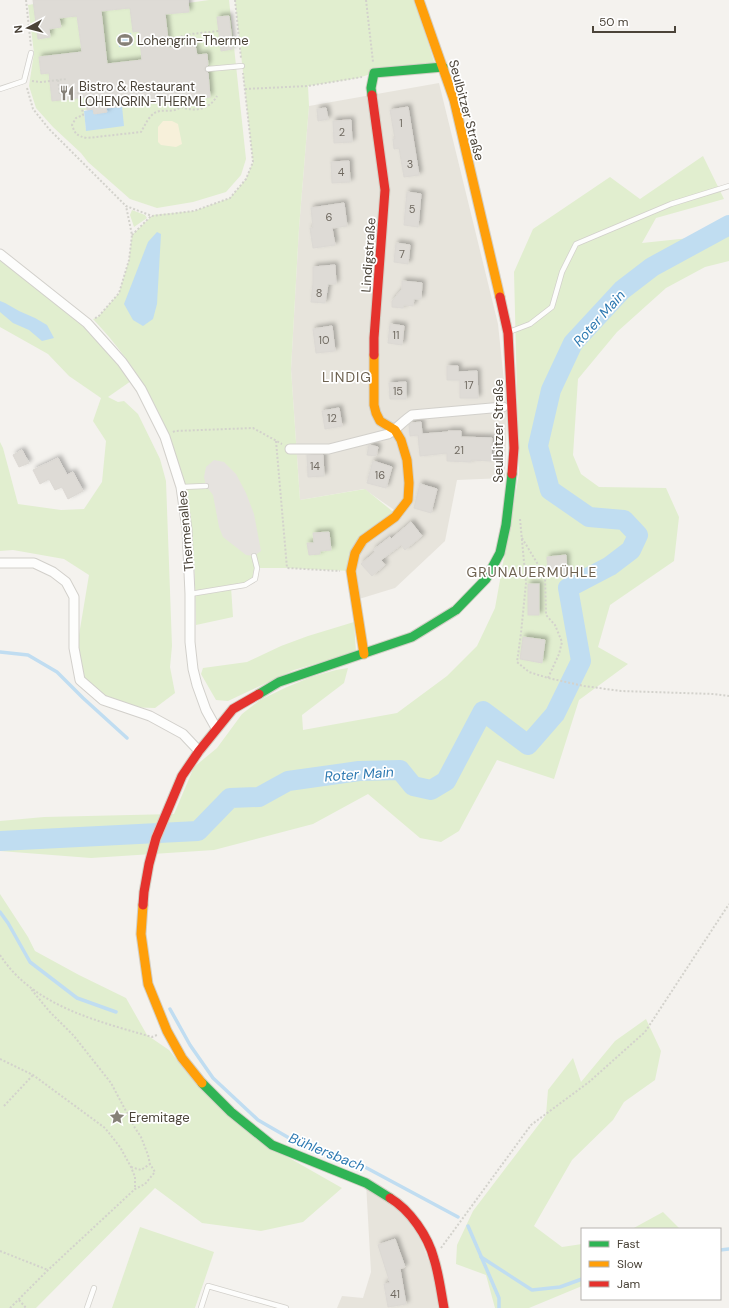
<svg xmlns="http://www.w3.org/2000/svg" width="729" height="1308" font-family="'DM Sans',sans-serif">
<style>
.residential{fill:#e7e4dc}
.green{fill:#e1eecf}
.sand{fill:#f7f0da}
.parking{fill:#e6e3df}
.water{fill:#c0ddf1}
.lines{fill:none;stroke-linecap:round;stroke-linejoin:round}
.stream{stroke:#c0ddf1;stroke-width:3.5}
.river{stroke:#c0ddf1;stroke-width:20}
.building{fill:#dedbd6;stroke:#dcd9d4;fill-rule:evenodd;filter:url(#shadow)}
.lane-casing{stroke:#d2d0cb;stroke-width:6}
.street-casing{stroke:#d2d0cb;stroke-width:11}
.fast-casing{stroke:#d3cfc5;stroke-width:11}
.slow-casing{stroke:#d3cfc5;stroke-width:11}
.jam-casing{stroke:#d3cfc5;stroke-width:11}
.path{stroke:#d3d2cc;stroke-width:2;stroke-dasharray:2 2;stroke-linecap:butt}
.lane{stroke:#fdfdfc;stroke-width:4.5}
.street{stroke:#fdfdfc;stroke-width:9}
.fast{stroke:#30b455;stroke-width:9}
.slow{stroke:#ff9f0a;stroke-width:9}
.jam{stroke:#e5322d;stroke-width:9}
.labels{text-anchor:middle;stroke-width:3.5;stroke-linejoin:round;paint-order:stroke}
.number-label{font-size:11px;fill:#706a61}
.poi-label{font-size:13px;fill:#4b4439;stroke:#fff;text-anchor:start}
.street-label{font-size:13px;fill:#4b4439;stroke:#fff}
.water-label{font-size:14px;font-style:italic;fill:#2e7ab2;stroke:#fff}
.neighbourhood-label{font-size:14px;letter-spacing:1px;fill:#6e6250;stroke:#fff}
</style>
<defs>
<filter id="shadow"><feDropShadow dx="3" dy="-3" stdDeviation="2" flood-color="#0004"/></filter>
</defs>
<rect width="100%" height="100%" fill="#f4f2ee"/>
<g class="residential">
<path d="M439,83l59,241 9,86 -2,68 -48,2 -12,61 -50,47 -36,11 -4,-36 11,-22 37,-25 -39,-27 -64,11 -9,-131 8,-141 10,-122z"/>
<path d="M366,1183l45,30 35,95h-109l5,-12 21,2 8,-26z"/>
</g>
<g class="green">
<path d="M209,0h20l17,159 -5,16 -15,17 -33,10 -36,6 -27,-9 -42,-37 -7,-9 -28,-26 -17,-19 -7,-22 5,-33 -6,-48 6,-1 4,35 12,-2 -1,-8 11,-2 -1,-9 18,-2 5,36 -43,5 2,17 25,-3 18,14 3,25h-3l2,20 36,-24 88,-9 -3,-43 -10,1 -2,-10 -26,3 -4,-34 24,-2 -1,-9z"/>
<path d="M235,0h180l21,68 -62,5 -16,5 -50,8 1,20 -10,122 -8,141 9,131 65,-11 32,26 -34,25 -12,31 -64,-3h-30l-2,11 -10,6 -14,2 2,30 -37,8c-1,-43 -1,-88 -10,-131 -13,-68 -46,-125 -93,-175l5,-2 21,-24 10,-33 3,-25 21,-20 41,-4 36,-13 16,-19 7,-17z"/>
<path d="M137,7l-4,25 6,-1 3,29 -35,4 -6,-53z"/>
<path d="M703,156l21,43 -68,19 -14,25 76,-8 11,-4v30l-24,6 -39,21 -49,44 -39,47 -5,76 8,19 18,13 67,1 13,29 -5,44 -64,44 -12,42 30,17 -49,36 -25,79 -57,-19 -38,71 -18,11 -21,-4 -52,-44 -55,30 -99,26 -123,8 -91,-7v-30l44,-4 130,-3 20,-47 23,-19 25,-34 18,-14 27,-13 24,-10 25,-7 12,-2 -4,15 -42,32 1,15 94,-17 50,-37 30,-30 18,-38 24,-134 -5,-202 19,-43 77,-52 30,22z"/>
<path d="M132,210l13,5 2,3 -13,9 -4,-12z"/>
<path d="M0,260l79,61 41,44 11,16 -23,16 10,5 6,-1 14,13 22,45 6,22 6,165 -2,21 5,26 -20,15 -31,-1 -20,-10 -23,-19 -5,-25 13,-78 -25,-16 -51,-9 -13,1v-109l3,6 15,56 43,6 23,-1 18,-27 4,-41 -13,-20 8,-23 -32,-22 -21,-22 -48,-27z"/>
<path d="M354,622l2,30 -62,18 -66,31 -12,-1 -15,-26 2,-6 44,-6 34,-16 27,-10z"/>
<path d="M0,894l28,43 7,14 44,24 47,23 21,37 22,15 29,36 72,61 72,41 -39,34 -42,9 -59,-8 -47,-35 -119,120h-36z"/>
<path d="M646,1019l15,32 -6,29 -31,22 -11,18 -41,40 -38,66 28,21 20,-3v42l-53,22h-34l-9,-33 -30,-11 1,-19 16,-34 73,-96 2,-25 25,-32 8,24 34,-41z"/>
<path d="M663,1212l17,17h-48z"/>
<path d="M140,1227l74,25 -19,56h-83z"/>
</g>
<path class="sand" d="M163,121h9l6,3 4,20 -6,3 -15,-2 -3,-3v-15z"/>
<path class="parking" d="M214,460l10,2 12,12 10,19 8,21 7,37 -7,5 -8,-1 -23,-18 -4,-10 -6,-32 -7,-9 -2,-9 2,-10z"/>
<g class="water">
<path d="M131,33l2,12 -14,2 -1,-12z"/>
<path d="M122,106l2,20 -38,5 -2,-20 9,-2 1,5 12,-2v-4z"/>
<path d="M157,232l4,2 -4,70 -4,15 -10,7 -10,-6 -9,-16 24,-62z"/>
<path d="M0,301l5,2 14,8 16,7 12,7 7,13 -12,3 -13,-11 -16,-7 -13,-11z"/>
</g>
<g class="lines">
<g class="stream">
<path d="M0,652l28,3 29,17 26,26 44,40"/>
<path d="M0,912l8,11 22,39 47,36 39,14"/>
<path d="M170,1009l20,36 23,33 45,42 45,26 60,20 95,51"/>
<path d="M468,1226l31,72v10"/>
<path d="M720,1250l9,-1"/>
<path d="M481,1257l51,33 28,-3 22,-8"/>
</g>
<path class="river" d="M0,841l198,-10 32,-33 29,-1 29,-16 71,-10 41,-1 13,16 18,4 15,-9 37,-70 45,34 27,-31 26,-53 -13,-73 42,-22 21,-16 7,-15 -14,-15 -35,-3 -39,-27 -12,-44 13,-56 22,-47 49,-53 30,-23 77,-42"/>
</g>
<g class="building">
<path d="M33,0h155l1,12 -24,2 4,34 26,-3 2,10 10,-1 1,11 -2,1 -2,3 1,2 3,2 2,24 -104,11 1,4 -13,2 -1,-5 -6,1 -1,-13 -34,4 -3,-28 -8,1 -2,-17 43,-5 -5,-36 -18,2 2,9 -12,2 1,8 -12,2zM130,8l3,24 6,-1 3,29 -35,4 -6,-53z"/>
<path d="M229,16l4,33 -12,2 -4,-34z"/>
<path d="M408,107l11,68 -15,2 -5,-29 -5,1 -1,-10h2l-5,-29z"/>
<path d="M326,108l2,11 -10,2 -1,-12z"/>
<path d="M351,120l1,22 -18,1 -1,-22z"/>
<path d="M349,161l1,21 -18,1 -1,-21z"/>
<path d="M407,192l14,2 -3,33 -14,-2z"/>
<path d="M344,203l3,23 -15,2 3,17 -22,3 -3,-20h3l-2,-20z"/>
<path d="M396,243l14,2 -2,19 -14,-2z"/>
<path d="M335,265l1,19h-8l-3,19 -14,-1 2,-19v-16z"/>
<path d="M402,281l20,2 -1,16h-7l-1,7 -9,-1 -1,3 -11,-1v-6l10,-12z"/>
<path d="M390,324l14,2 -2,19 -14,-2z"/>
<path d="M332,326l3,25 -19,2 -3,-24z"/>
<path d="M447,366h11v6l19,-1 1,27h-18v-18h-13z"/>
<path d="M406,382v17h-16l-1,-16z"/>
<path d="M339,408l3,18 -17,3 -3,-18z"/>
<path d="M421,422l1,12 26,-2v-1h13v6l31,1 -1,23 -20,-1v2l-24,-1v-8l-27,3 -2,-21 -8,1 -1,-11 2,-2z"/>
<path d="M369,445l9,2 -2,9 -9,-1z"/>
<path d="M22,450l7,13 -10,4 -6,-12z"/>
<path d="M307,455h16l1,21 -16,1z"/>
<path d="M58,458l9,17 6,-3 10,19 -15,8 -6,-12 -7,3 -6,-11 -9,5 -7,-14z"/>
<path d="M373,461l19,6 -6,21 -19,-5z"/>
<path d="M420,484l17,5 -6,24 -17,-5z"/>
<path d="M411,522l11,14 -17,14 -4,-5 -20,15 4,5 -13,11 -11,-12 14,-12 -2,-2 17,-13 1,2z"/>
<path d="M329,532l2,18 -11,1v3l-11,1 -2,-12h7l-1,-10z"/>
<path d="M566,555l1,19 -19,1 -1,-18z"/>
<rect x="528" y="584" width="11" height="31"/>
<path d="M523,637l22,3 -3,23 -22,-4z"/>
<path d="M395,1239l10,28 -5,2 6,35 -18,3 -4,-23 6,-1 -12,-38z"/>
</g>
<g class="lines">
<g class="lane-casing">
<g id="lane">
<path d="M208,69l34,-3"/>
<path d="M0,89l24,-8 7,-28"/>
<path d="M509,332l21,-8 22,-17 10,-35 14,-28 95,-40 58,-18"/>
<path d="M181,487l25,-1"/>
<path d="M190,594l55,-9 10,-6 2,-11 -3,-12"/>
<path d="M87,1308l7,-20"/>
<path d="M201,1308l7,-22 78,22"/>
</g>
</g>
<g class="street-casing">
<g id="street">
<path d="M0,254l87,69 35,39 19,27 24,48 16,50 6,42 3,65v48l3,27 4,16 9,25 10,18"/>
<path d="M290,449h39l59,-15c9,-5 15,-13 24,-19l91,-8"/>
<path d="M0,563h34l19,9 13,10 8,15v51l6,32 23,20 47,16 33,18 16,17"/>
</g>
</g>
<g class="fast-casing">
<g id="fast">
<path d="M372,95l-1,-7 3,-15 69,-6"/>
<path d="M259,694l20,-12 133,-45 44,-27 30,-31 14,-26 6,-28 6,-51"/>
<path d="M202,1083l29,29 41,33 94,38 24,15"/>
</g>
</g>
<g class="slow-casing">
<g id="slow">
<path d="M419,0l35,100 46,197"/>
<path d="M364,654l-13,-83 4,-18 8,-13 32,-23 13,-17 1,-17 -2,-23 -6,-20 -6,-10 -15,-9 -4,-8 -2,-8v-50"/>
<path d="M143,905l-2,29 7,50 19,47 15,27 20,25"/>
</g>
</g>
<g class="jam-casing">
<g id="jam">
<path d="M372,95l13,95 -11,148v17"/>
<path d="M500,297l8,36 6,115 -2,26"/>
<path d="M143,905l1,-13 5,-28 7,-26 26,-62 17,-25 34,-42 26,-15"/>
<path d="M390,1198c20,12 38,38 44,61 5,16 7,33 10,49"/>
</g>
</g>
<g class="path">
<path d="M26,0l5,47"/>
<path d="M235,0l6,58"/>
<path d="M366,0l7,62"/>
<path d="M174,48l1,-10 16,-4 28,-3"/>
<path d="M58,80l2,15 20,-2 3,22 -7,3 -4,7c3,9 5,11 15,13l54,-6c3,-5 6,-12 10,-16 9,-10 19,-1 30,-9 14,5 28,3 36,-11"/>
<path d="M32,81l9,1 26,-3"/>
<path d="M27,88l6,21 16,20 77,77 26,10 42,-5 36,-13 16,-19 7,-17 -10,-89"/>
<path d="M245,89l63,-3 54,-9"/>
<path d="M132,235l19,-19"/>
<path d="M95,318l3,-1 21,-24 10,-33 3,-25 -6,-29"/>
<path d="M173,432l2,-1 78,-3 29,16"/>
<path d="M276,441l11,127 53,3"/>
<path d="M520,519l6,64 -5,50 -4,29 12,10 19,6 36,8 37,5 93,3 15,2"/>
<path d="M522,538l23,38 1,39 9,10 7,17 -3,12 -11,24"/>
<path d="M0,955c33,51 97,66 152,82l5,-2"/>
<path d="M0,1059l33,16 72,53 15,19 11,20 4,10v12"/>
<path d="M4,1106l29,-31"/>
<path d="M131,1167l10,3 9,-6"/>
<path d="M441,1248l90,-123 58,-43 56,-50 84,-128"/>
<path d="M0,1251l48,19"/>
<path d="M19,1300l7,8"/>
<path d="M10,1308l38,-38 87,-81 10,-5 10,-12 -5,-8 -2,-9 -7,-18 -6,-9 -24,-45 -37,-47 -25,-25 -18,-22"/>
</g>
<use href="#lane" class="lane"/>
<use href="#street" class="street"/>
<use href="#fast" class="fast"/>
<use href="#slow" class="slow"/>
<use href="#jam" class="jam"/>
</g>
<defs>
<g id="stadium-bare" transform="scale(1.2)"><path d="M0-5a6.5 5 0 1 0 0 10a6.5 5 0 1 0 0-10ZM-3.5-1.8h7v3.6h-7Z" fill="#868178" stroke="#fff" stroke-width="2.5" paint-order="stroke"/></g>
<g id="restaurant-bare" transform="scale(1.2)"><path d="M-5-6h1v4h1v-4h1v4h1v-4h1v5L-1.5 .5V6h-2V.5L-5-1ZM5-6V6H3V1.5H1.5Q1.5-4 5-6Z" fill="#868178" stroke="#fff" stroke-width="2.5" paint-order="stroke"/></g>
<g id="sight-bare" transform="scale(1.2)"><path d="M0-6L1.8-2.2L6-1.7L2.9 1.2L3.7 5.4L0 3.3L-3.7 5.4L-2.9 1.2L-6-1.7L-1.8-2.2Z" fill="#868178" stroke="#fff" stroke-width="2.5" paint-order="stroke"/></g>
</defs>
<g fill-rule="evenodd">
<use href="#stadium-bare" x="125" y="40"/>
<use href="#restaurant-bare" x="67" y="93"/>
<use href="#sight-bare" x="117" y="1117"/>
</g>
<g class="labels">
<g class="number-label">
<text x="401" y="127">1</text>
<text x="342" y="136">2</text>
<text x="410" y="168">3</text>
<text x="341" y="176">4</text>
<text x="412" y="213">5</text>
<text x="329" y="221">6</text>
<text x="402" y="258">7</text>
<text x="319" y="297">8</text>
<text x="396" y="339">11</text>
<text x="324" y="344">10</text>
<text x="469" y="389">17</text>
<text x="398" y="395">15</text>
<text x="332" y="422">12</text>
<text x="459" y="454">21</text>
<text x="315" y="470">14</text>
<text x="380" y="479">16</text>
<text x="395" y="1298">41</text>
</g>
<g class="poi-label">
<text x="137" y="45">Lohengrin-Therme</text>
<text x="79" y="91">Bistro &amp; Restaurant<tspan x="79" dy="15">LOHENGRIN-THERME</tspan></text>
<text x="129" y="1122">Eremitage</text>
</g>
<g class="street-label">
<text transform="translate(467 110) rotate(75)" y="5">Seulbitzer Straße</text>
<text transform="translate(368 255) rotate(-86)" y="5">Lindigstraße</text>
<text transform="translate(498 431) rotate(-90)" y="5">Seulbitzer Straße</text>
<text transform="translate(185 531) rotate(-95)" y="5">Thermenallee</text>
</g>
<g class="water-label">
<text transform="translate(599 318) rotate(-48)" y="5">Roter Main</text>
<text transform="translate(359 774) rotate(-4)" y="5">Roter Main</text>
<text transform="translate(327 1152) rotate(22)" y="5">Bühlersbach</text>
</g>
<g class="neighbourhood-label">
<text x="347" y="382">LINDIG</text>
<text x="532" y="577">GRUNAUERMÜHLE</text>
</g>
</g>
<rect x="581" y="1228" width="140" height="72" fill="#ffffff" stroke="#b7b4b0"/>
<rect x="589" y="1241" width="20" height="6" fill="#30b455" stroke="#b7b4b0"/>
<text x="617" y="1248" font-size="12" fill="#4b4439">Fast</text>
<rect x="589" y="1261" width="20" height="6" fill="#ff9f0a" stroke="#b7b4b0"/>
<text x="617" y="1268" font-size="12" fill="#4b4439">Slow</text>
<rect x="589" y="1281" width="20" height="6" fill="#e5322d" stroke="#b7b4b0"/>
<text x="617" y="1288" font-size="12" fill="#4b4439">Jam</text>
<g transform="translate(28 28) rotate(263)" stroke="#ffffff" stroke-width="3" paint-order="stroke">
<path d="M0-3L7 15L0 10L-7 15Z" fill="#4b4439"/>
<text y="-6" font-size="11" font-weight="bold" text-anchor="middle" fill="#4b4439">N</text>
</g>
<path d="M593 26v6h82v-6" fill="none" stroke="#4b4439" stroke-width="2"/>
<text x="599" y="26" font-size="12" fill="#4b4439" stroke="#ffffff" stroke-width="3" paint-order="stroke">50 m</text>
</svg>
